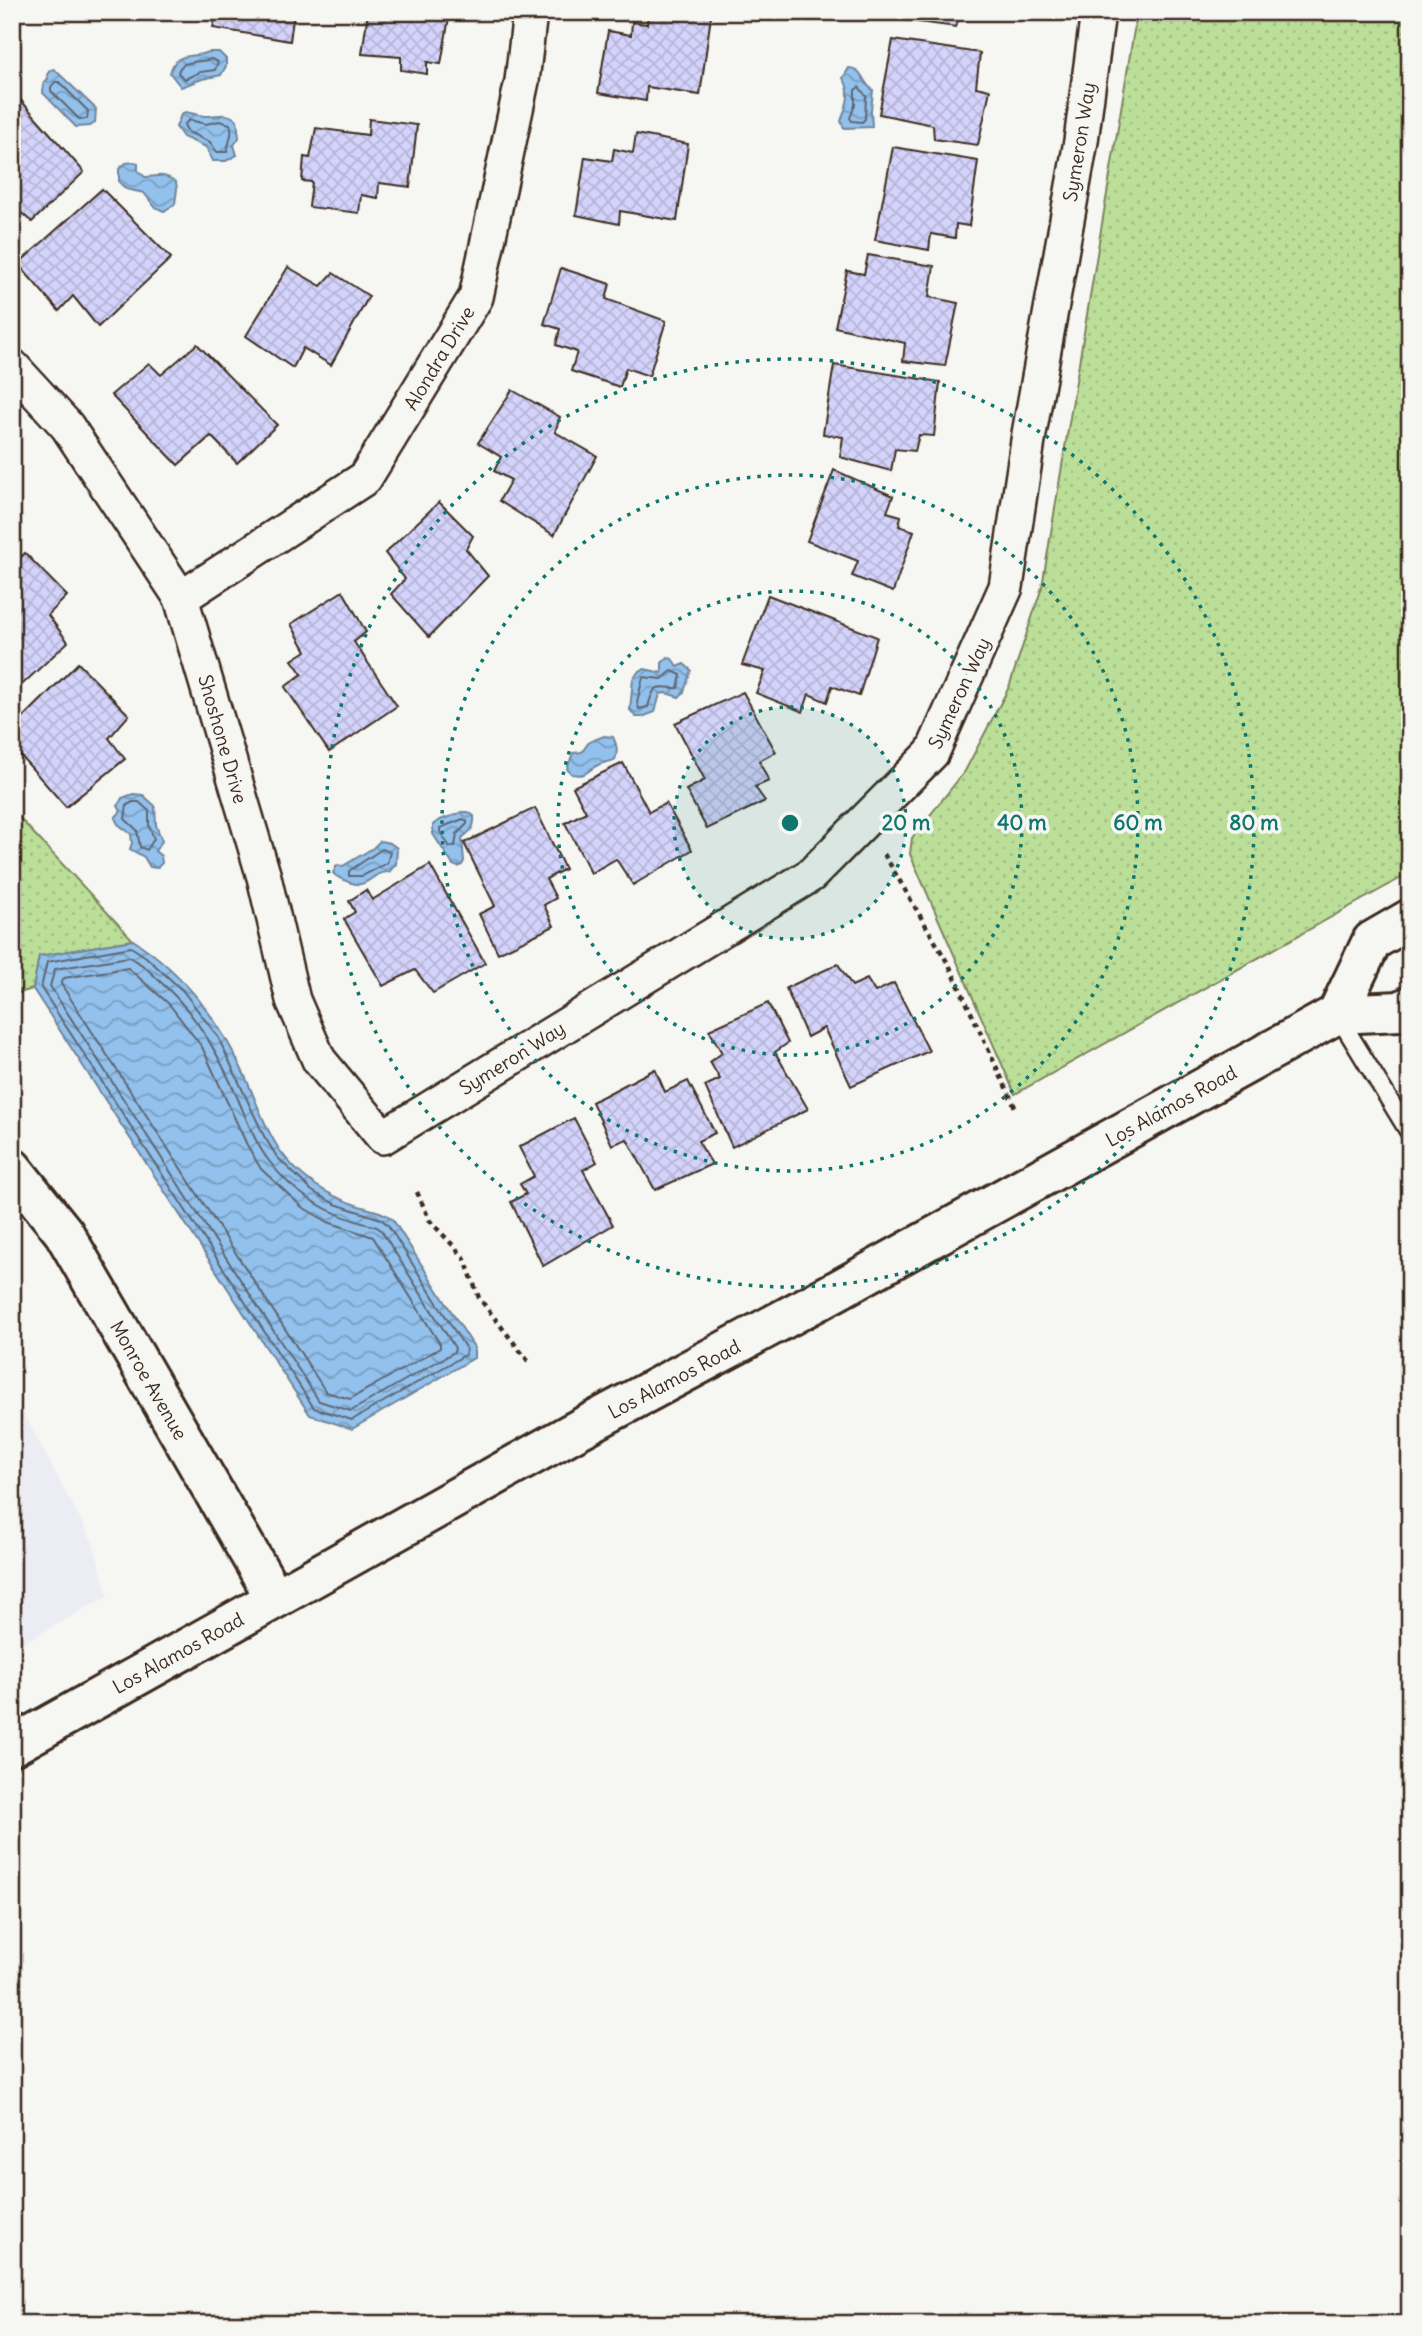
<svg xmlns="http://www.w3.org/2000/svg" width="1422" height="2336" font-family="Delius,sans-serif">
<style>
.built{fill:#ececf5}
.grass{fill:url(#grass-dots);stroke:#7b845b;stroke-width:2}
.water{fill:url(#water-waves);stroke:#6f859a;stroke-width:2}
.lines{fill:none;stroke-linecap:round;stroke-linejoin:round}
.shore{stroke:#5e6671;stroke-width:2}
.building{fill:url(#building-cross-hatch);stroke:#3b2a1e;stroke-width:2}
.lane-casing{stroke:#3b2a1e;stroke-width:21}
.street-casing{stroke:#3b2a1e;stroke-width:38}
.secondary-casing{stroke:#3b2a1e;stroke-width:44}
.path{stroke:#3b2a1e;stroke-width:4.5;stroke-dasharray:5 5;stroke-linecap:butt}
.lane{stroke:#f6f6f2;stroke-width:16}
.street{stroke:#f6f6f2;stroke-width:33}
.secondary{stroke:#f6f6f2;stroke-width:38}
.ring{fill:none;stroke:#0f766e;stroke-width:3.5;stroke-dasharray:3.5 7}
.labels{text-anchor:middle;stroke-width:7;stroke-linejoin:round;paint-order:stroke}
.street-label{font-size:19px;fill:#3b2a1e;stroke:#f6f6f2}
.centre{fill:#0f766e;stroke:#f6f6f2;stroke-width:3.5}
.ring-label{font-size:21px;text-anchor:middle;font-weight:bold;fill:#0f766e;stroke:#f6f6f2;stroke-width:7;stroke-linejoin:round;paint-order:stroke}
</style>
<defs>
<pattern id="grass-dots" width="8" height="8" patternUnits="userSpaceOnUse" patternTransform="scale(1.75)"><rect width="8" height="8" fill="#bbde98"/><path d="M2 2h.1M6 6h.1" fill="none" stroke="#a2bf83" stroke-width="1.8" stroke-linecap="round"/></pattern>
<pattern id="water-waves" width="16" height="10" patternUnits="userSpaceOnUse" patternTransform="scale(1.75)"><rect width="16" height="10" fill="#92c1ed"/><path d="M0 5q4-4 8 0t8 0" fill="none" stroke="#789dbf"/></pattern>
<pattern id="building-cross-hatch" width="8" height="8" patternUnits="userSpaceOnUse" patternTransform="scale(1.75)"><rect width="8" height="8" fill="#d3d3fb"/><path d="M0 0l8 8M0 8l8-8" fill="none" stroke="#b6b5d7"/></pattern>
</defs>
<rect width="100%" height="100%" fill="#f6f6f2"/>
<filter id="ink" filterUnits="userSpaceOnUse"><feTurbulence type="fractalNoise" baseFrequency=".0143" numOctaves="2"/><feDisplacementMap in="SourceGraphic" scale="14" xChannelSelector="R" yChannelSelector="G"/><feConvolveMatrix kernelMatrix="1 2 1 2 8 2 1 2 1" color-interpolation-filters="sRGB"/></filter>
<g filter="url(#ink)">
<path class="built" d="M12,1392l81,151 15,53 -96,53z"/>
<g class="grass">
<path d="M1137,12h273v861l-395,221 -105,-240 2,-16 53,-67 44,-84 33,-100z"/>
<path d="M12,810l121,130 -94,16 -6,33 -14,4 -7,-10z"/>
</g>
<g class="water">
<path d="M209,52h10l7,7v7l-5,9 -19,4 -21,8 -11,-14c6,-23 21,-14 39,-21z"/>
<path d="M849,68c15,1 13,16 24,22l-2,21 1,16 -28,1 -3,-7c5,-14 12,-29 2,-43z"/>
<path d="M54,69l42,40 -1,14 -5,3 -14,1 -33,-34 1,-11 4,-3 -1,-4 3,-5z"/>
<path d="M185,112c8,1 17,5 24,4 13,-1 17,-4 28,4l2,18 -5,7 3,10 -11,6h-13l-7,-14 -23,-10 -7,-10 5,-12z"/>
<path d="M134,162l4,1v8l7,6c15,0 16,-5 31,5l1,7 -2,15 -11,7 -9,-4 -11,-14 -18,-4 -7,-7v-13l7,-6z"/>
<path d="M668,657l4,2 6,8 6,-3 7,6 -7,22 -5,5 -13,-4 -6,1 -5,18 -13,5h-6l-6,-7 3,-31 6,-8 6,-2 17,4v-10z"/>
<path d="M604,736l9,1c4,8 5,14 2,23 -6,2 -12,2 -17,5 -12,5 -9,12 -26,9l-5,-5 6,-16 9,-1 7,-10z"/>
<path d="M133,794l10,1 12,11 1,19 6,16 -7,10 6,5 1,7 -5,5 -7,-1 -6,-10 -14,-8 2,-6 -1,-9 -13,-10 -3,-6 6,-7 -3,-5 4,-8z"/>
<path d="M461,812h7l6,4c1,11 -3,15 -12,22l2,23 -2,4 -4,2 -5,-2 -20,-31v-9c8,-8 18,-7 28,-13z"/>
<path d="M380,841l10,2 7,5 -1,16 -7,8c-21,0 -20,22 -47,7 -4,-2 -7,-3 -9,-6l4,-8 6,1 30,-18z"/>
<path d="M133,940c50,32 87,81 111,134 12,26 21,55 37,78 19,26 48,44 78,54 13,4 24,5 34,14l81,127v11l-122,71 -42,-14 -277,-426 6,-33z"/>
</g>
<g class="lines">
<g class="shore">
<path d="M211,59l7,3 -3,8 -15,2 -15,7 -7,-6c2,-14 21,-10 33,-14z"/>
<path d="M55,82h4l29,29 -1,8h-8l-28,-28v-4z"/>
<path d="M859,87l7,9 -1,23 -3,3 -10,-1 -2,-3 5,-13v-15z"/>
<path d="M189,120l17,4 13,-3 11,3c4,10 -2,18 -3,28h-10l-7,-10 -22,-10 -4,-7z"/>
<path d="M672,671l9,4 -3,13c-21,0 -23,-7 -30,19l-9,2 -2,-7 6,-25 19,2z"/>
<path d="M133,802h6l10,9v15l5,13 -7,11 -7,-3 -3,-17 -12,-11 2,-14z"/>
<path d="M463,819l4,2v3l-10,10 -2,12 -5,1 -10,-15v-4z"/>
<path d="M382,849l8,3 -3,11 -25,13h-13v-5z"/>
<path d="M131,947l15,10 37,34 35,46 46,99 13,21 35,34 23,13 46,15 7,6 78,124 -1,6 -113,65 -38,-12 -273,-420 6,-26z"/>
<path d="M129,957c14,6 25,19 37,30 33,31 54,70 72,112 9,21 17,44 31,62 26,36 66,56 108,66l4,3 74,118 -1,4 -103,59 -32,-10 -269,-415 5,-17z"/>
<path d="M128,968l41,36 33,43 45,98 14,24 41,38 26,15 45,15 67,107v4l-90,51 -24,-7 -265,-408 3,-6z"/>
</g>
</g>
<g class="building">
<path d="M216,12h78l-4,29 -77,-13z"/>
<path d="M368,12h82l-9,52 -14,-2v12l-26,-4v-13l-39,-3z"/>
<path d="M648,12h35l28,4 -11,79 -53,-8 -1,14 -48,-8 10,-62 23,4 1,-13 15,2z"/>
<path d="M895,12h65l-4,15 -62,-8z"/>
<path d="M893,40l87,13 -4,34 14,3 -12,55 -44,-6 -1,-14 -54,-11z"/>
<path d="M17,96l67,76 -52,50 -20,-17v-104z"/>
<path d="M369,119l48,6 -7,62 -31,-4 -1,15 -17,-3 -2,18 -50,-6 3,-25 -10,-1 2,-24 6,1 6,-30 52,7z"/>
<path d="M636,134l52,10 -11,77 -57,-10 -1,13 -43,-9 9,-58 27,4 2,-12 19,4z"/>
<path d="M893,147l85,14 -9,65 -13,-2 -1,14 -24,-4 -2,16 -54,-10z"/>
<path d="M102,189l69,69 -73,69 -25,-31 -14,15 -41,-47z"/>
<path d="M868,255l66,11 -5,31 29,6 -13,63 -42,-5 2,-18 -70,-16 12,-56 17,3z"/>
<path d="M288,267l33,19 12,-13 36,23 -38,69 -28,-17 -10,20 -47,-32z"/>
<path d="M561,268l49,16 -4,15 60,22 -17,55 -23,-8 -6,19 -49,-16 6,-19 -21,-7 4,-16 -16,-5z"/>
<path d="M197,344l80,81 -40,38 -26,-27 -33,29 -67,-70 38,-32 12,12z"/>
<path d="M834,365l106,17 -6,54 -15,-1 -4,16 -20,-2 -4,22 -51,-14 3,-20 -20,-3z"/>
<path d="M512,390l48,27 -5,15 42,24 -43,79 -55,-34 12,-21 -17,-9 7,-14 -23,-14z"/>
<path d="M834,470l59,26 -6,16 14,4 -2,10 15,5 -21,61 -41,-16 6,-15 -51,-20z"/>
<path d="M439,502l34,34 -7,13 22,27 -59,61 -38,-43 14,-15 -20,-26z"/>
<path d="M25,553l42,43 -19,19 20,27 -56,52v-128z"/>
<path d="M343,591l23,41 -12,10 43,64 -68,46 -44,-65 17,-13 -10,-14 14,-9 -15,-27z"/>
<path d="M768,595l109,42 -18,59 -27,-10 -5,16 -18,-8 -6,18 -47,-19 9,-22 -23,-6z"/>
<path d="M78,663l51,52 -20,23 16,21 -59,48 -54,-61v-17z"/>
<path d="M743,692l33,60 -17,9 10,20 -14,6 10,14 -58,28 -21,-39 19,-10 -30,-57z"/>
<path d="M623,763l26,49 17,-9 26,47 -59,35 -17,-26 -25,14 -26,-50 21,-11 -13,-25z"/>
<path d="M535,808l30,61 -19,10 10,19 -12,7 10,21 -56,27 -19,-39 16,-8 -31,-63z"/>
<path d="M430,865l55,98 -52,30 -18,-23 -32,16 -39,-67 11,-7 -6,-11 17,-11 6,10z"/>
<path d="M838,964l14,22 15,-7 8,13 19,-9 35,68 -78,35 -27,-58 -17,9 -21,-49z"/>
<path d="M768,1003l20,40 -13,9 33,57 -76,38 -27,-61 15,-7 -10,-17 12,-9 -13,-23z"/>
<path d="M655,1069l10,23 23,-11 27,52 -17,8 14,23 -57,26 -28,-51 -15,6 -20,-43z"/>
<path d="M574,1118l23,44 -14,8 30,55 -70,41 -32,-64 15,-8 -6,-10 14,-8 -15,-29z"/>
</g>
<g class="lines">
<g class="lane-casing">
<path id="lane" d="M1338,1016l72,118"/>
</g>
<g class="street-casing">
<g id="street">
<path d="M12,366l55,60 114,172 83,279 29,123 26,60 64,77 428,-262 121,-122 74,-166 23,-153 52,-293 17,-129"/>
<path d="M181,598l184,-120 111,-181 46,-216 8,-69"/>
</g>
</g>
<g class="secondary-casing">
<g id="secondary">
<path d="M1337,1014l35,-73 38,-22"/>
<path d="M12,1168l52,65 211,365"/>
<path d="M12,1746l558,-312 266,-143 501,-277 63,-3 10,-5"/>
</g>
</g>
<g class="path">
<path d="M884,854l66,113 65,140"/>
<path d="M417,1192l13,29 34,36 15,41 49,63"/>
</g>
<use href="#lane" class="lane"/>
<use href="#street" class="street"/>
<use href="#secondary" class="secondary"/>
</g>
</g>
<circle cx="790" cy="823" r="116" fill="#0f766e" fill-opacity=".12"/>
<g class="ring">
<circle cx="790" cy="823" r="116"/>
<circle cx="790" cy="823" r="232"/>
<circle cx="790" cy="823" r="348"/>
<circle cx="790" cy="823" r="464"/>
</g>
<g class="labels">
<g class="street-label">
<text transform="translate(1079 142) rotate(-81)" y="7">Symeron Way</text>
<text transform="translate(439 358) rotate(-59)" y="7">Alondra Drive</text>
<text transform="translate(959 693) rotate(-65)" y="7">Symeron Way</text>
<text transform="translate(223 739) rotate(74)" y="7">Shoshone Drive</text>
<text transform="translate(512 1058) rotate(-32)" y="7">Symeron Way</text>
<text transform="translate(1171 1106) rotate(-29)" y="7">Los Alamos Road</text>
<text transform="translate(674 1379) rotate(-28)" y="7">Los Alamos Road</text>
<text transform="translate(149 1380) rotate(60)" y="7">Monroe Avenue</text>
<text transform="translate(178 1653) rotate(-29)" y="7">Los Alamos Road</text>
</g>
</g>
<circle cx="790" cy="823" r="10" class="centre"/>
<g class="ring-label">
<text x="906" y="830">20 m</text>
<text x="1022" y="830">40 m</text>
<text x="1138" y="830">60 m</text>
<text x="1254" y="830">80 m</text>
</g>
<rect width="1422" height="2336" fill="none" stroke="#f6f6f2" stroke-width="42"/>
<rect x="21" y="21" width="1380" height="2294" fill="none" stroke="#3b2a1e" stroke-width="2.5" filter="url(#ink)"/>
</svg>
